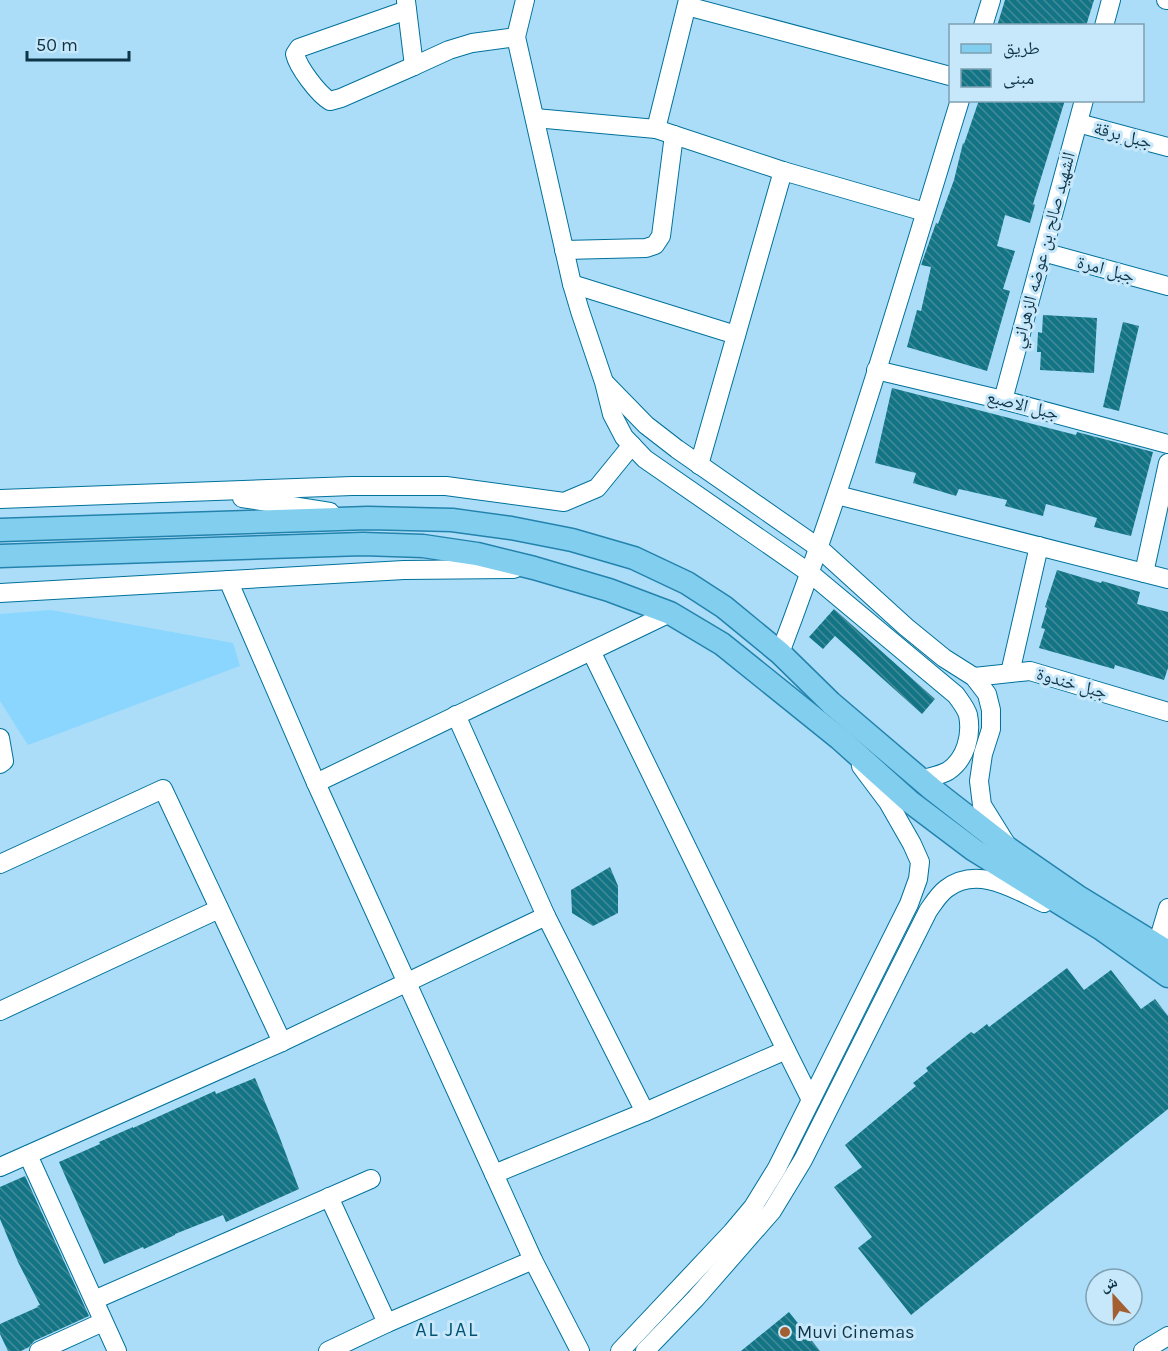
<svg xmlns="http://www.w3.org/2000/svg" width="1168" height="1351" font-family="Karla,'Noto Naskh Arabic',sans-serif">
<style>
.built{fill:#8bd6fe}
.building{fill:url(#building-back-hatch)}
.lines{fill:none;stroke-linecap:round;stroke-linejoin:round}
.minor-casing{stroke:#00729b;stroke-width:20}
.major-casing{stroke:#2383ad;stroke-width:25}
.minor{stroke:#fff;stroke-width:18}
.major{stroke:#82ceef;stroke-width:22}
.poi-dot{fill:#a35f31;stroke:#c7e7fa;stroke-width:2}
.labels{text-anchor:middle;stroke-width:6;stroke-linejoin:round;paint-order:stroke}
.street-label{font-size:18px;fill:#0e3547;stroke:#c7e7fa}
.poi-label{font-size:18px;fill:#0e3547;stroke:#c7e7fa;text-anchor:start}
.neighbourhood-label{font-size:20px;letter-spacing:1.5px;fill:#005372;stroke:#c7e7fa}
</style>
<defs>
<pattern id="building-back-hatch" width="6" height="6" patternUnits="userSpaceOnUse" patternTransform="scale(1.5)"><rect width="6" height="6" fill="#127484"/><path d="M-1 5l2 2M0 0l6 6M5-1l2 2" fill="none" stroke="#448b98"/></pattern>
</defs>
<rect width="100%" height="100%" fill="#abddf8"/>
<path class="built" d="M51,610l182,33 7,23 -212,79 -28,-44v-87z"/>
<g class="building">
<path d="M1005,0h89l-8,26h-89z"/>
<path d="M979,100h86l-32,104 2,1 -5,18 -25,-8 -8,31 18,5 -12,38 7,2 -23,80 -80,-24 10,-37 4,1 10,-44 -10,-2 15,-42 2,1 16,-44 9,-37 1,1z"/>
<path d="M1043,315l54,3 -3,55 -54,-3 1,-18h-4l1,-20 4,1z"/>
<path d="M1123,322l16,4 -20,85 -16,-4z"/>
<path d="M892,388l184,47 1,-3 76,20 -22,84 -37,-9 3,-9 -51,-14 -3,12 -38,-10 2,-6 -48,-11 -3,7 -43,-13 3,-10 -41,-10z"/>
<path d="M1057,570l44,13 1,-2 38,11 -3,12 31,8v56l-4,12 -49,-15 -1,4 -75,-21 6,-19 -4,-1 6,-20 -2,-1z"/>
<path d="M834,609l101,90 -13,15 -87,-78 -12,13 -14,-12z"/>
<path d="M610,867l8,19v27l-25,13 -21,-13 -1,-23z"/>
<path d="M1067,968l17,22 27,-20 30,39 14,-10 13,17v93l-257,206 -53,-67 14,-11 -38,-50 28,-20 -17,-22 71,-59 -3,-3 15,-12 -2,-3 45,-36 3,2 13,-10 2,3z"/>
<path d="M255,1078l23,55 21,56 -73,33 -3,-7 -48,19v1l-31,14 -1,-2 -39,17 -45,-102 41,-18 -1,-2 34,-15v1l82,-37 1,3z"/>
<path d="M25,1176l64,140 -55,25 -5,6 -8,4h-13l-8,-17v-10l38,-17 -1,-1 3,-1 -22,-43 -18,-43v-32z"/>
<path d="M789,1312l31,39h-79z"/>
</g>
<g class="lines">
<g class="minor-casing">
<g id="minor">
<path d="M525,0l-9,37 56,247 8,27 24,71 8,32 12,23 21,22 166,115 145,121c4,6 10,13 12,20 4,20 -2,44 -20,56 -7,4 -18,6 -27,9"/>
<path d="M1166,0h2"/>
<path d="M406,1l8,65 35,-16 23,-7 44,-6"/>
<path d="M687,6l263,70"/>
<path d="M407,10l-108,38 -4,6c3,13 23,40 35,47l11,-3 73,-32"/>
<path d="M983,26l8,-26"/>
<path d="M1104,26l7,-26"/>
<path d="M535,118l121,11 127,42 142,41"/>
<path d="M1078,123l90,24"/>
<path d="M656,129l32,-129"/>
<path d="M564,250l82,-2 9,-3 6,-9 13,-101"/>
<path d="M1043,252l125,34"/>
<path d="M572,284l164,51"/>
<path d="M876,370l127,30 165,44"/>
<path d="M605,383l41,42 31,24 142,99 87,79 38,31 30,19 13,17 4,16v19l-8,25 -4,27 3,24 23,37"/>
<path d="M1003,400l81,-300"/>
<path d="M699,465l84,-294"/>
<path d="M837,495l331,84"/>
<path d="M242,498l88,14"/>
<path d="M0,499l352,-13h94l118,16 33,-14 35,-43"/>
<path d="M1144,573l24,-110"/>
<path d="M228,580l88,203 178,391 39,86 47,91"/>
<path d="M0,593l404,-23 110,-1"/>
<path d="M780,653c69,-181 123,-368 180,-553"/>
<path d="M1010,673l29,-127"/>
<path d="M974,677l56,-6 138,41"/>
<path d="M456,715l90,201 99,196"/>
<path d="M0,738l4,23 -4,3"/>
<path d="M316,783l354,-170"/>
<path d="M0,864l163,-75 119,253"/>
<path d="M1157,945l11,-37"/>
<path d="M0,1011l219,-102"/>
<path d="M786,1050l25,50"/>
<path d="M28,1155l89,196"/>
<path d="M0,1167l282,-125 264,-126"/>
<path d="M494,1174l151,-62 141,-62 -195,-399"/>
<path d="M329,1197l58,126"/>
<path d="M94,1300l277,-121"/>
<path d="M39,1351l64,-29"/>
<path d="M328,1351l59,-28 146,-63"/>
<path d="M620,1351l112,-119 21,-25 24,-39 132,-264 9,-25 2,-17 -8,-18 -24,-42 -27,-36"/>
<path d="M645,1351l51,-53 76,-87 31,-51 125,-249c5,-7 11,-17 18,-22 31,-24 68,0 98,14"/>
<path d="M1143,1351l25,-15"/>
</g>
</g>
<g class="major-casing">
<g id="major">
<path d="M0,530l368,-12 84,2 59,8 61,12 62,18 53,25 37,24 56,46 51,50 101,86 77,60 71,49 88,54"/>
<path d="M0,556l363,-12 60,2 54,8 57,14 75,22 61,23 52,31 118,95 69,62 65,49 129,80 65,46"/>
</g>
</g>
<use href="#minor" class="minor"/>
<use href="#major" class="major"/>
</g>
<circle class="poi-dot" cx="785" cy="1332" r="6"/>
<g class="labels">
<g class="street-label">
<text transform="translate(1123 135) rotate(15)" y="6">جبل برقة</text>
<text transform="translate(1043 250) rotate(-75)" y="6">الشهيد صالح بن عوضه الزهراني</text>
<text transform="translate(1106 269) rotate(15)" y="6">جبل امرة</text>
<text transform="translate(1023 405) rotate(14)" y="6">جبل الاصبع</text>
<text transform="translate(1072 683) rotate(16)" y="6">جبل خندوة</text>
</g>
<g class="poi-label">
<text x="797" y="1338">Muvi Cinemas</text>
</g>
<g class="neighbourhood-label">
<text x="447" y="1336">AL JAL</text>
</g>
</g>
<rect x="949" y="24" width="195" height="78" fill="#c7e7fa" stroke="#7da0b2" stroke-width="1.5"/>
<rect x="961" y="44" width="30" height="9" fill="#82ceef" stroke="#7da0b2" stroke-width="1.5"/>
<text x="1003" y="54" font-size="18" fill="#0e3547">طريق</text>
<rect x="961" y="69" width="30" height="18" fill="url(#building-back-hatch)" stroke="#7da0b2" stroke-width="1.5"/>
<text x="1003" y="84" font-size="18" fill="#0e3547">مبنى</text>
<g transform="translate(1114 1297) rotate(338)"><circle r="28" fill="#c7e7fa" stroke="#7da0b2" stroke-width="1.5"/>
<path d="M0-4.5L10 22L0 15L-10 22Z" fill="#a35f31"/>
<text y="-9" font-size="16" font-weight="bold" text-anchor="middle" fill="#0e3547">ش</text>
</g>
<path d="M27 51v9h102v-9" fill="none" stroke="#0e3547" stroke-width="3"/>
<text x="36" y="51" font-size="18" fill="#0e3547" stroke="#c7e7fa" stroke-width="4.5" paint-order="stroke">50 m</text>
</svg>
